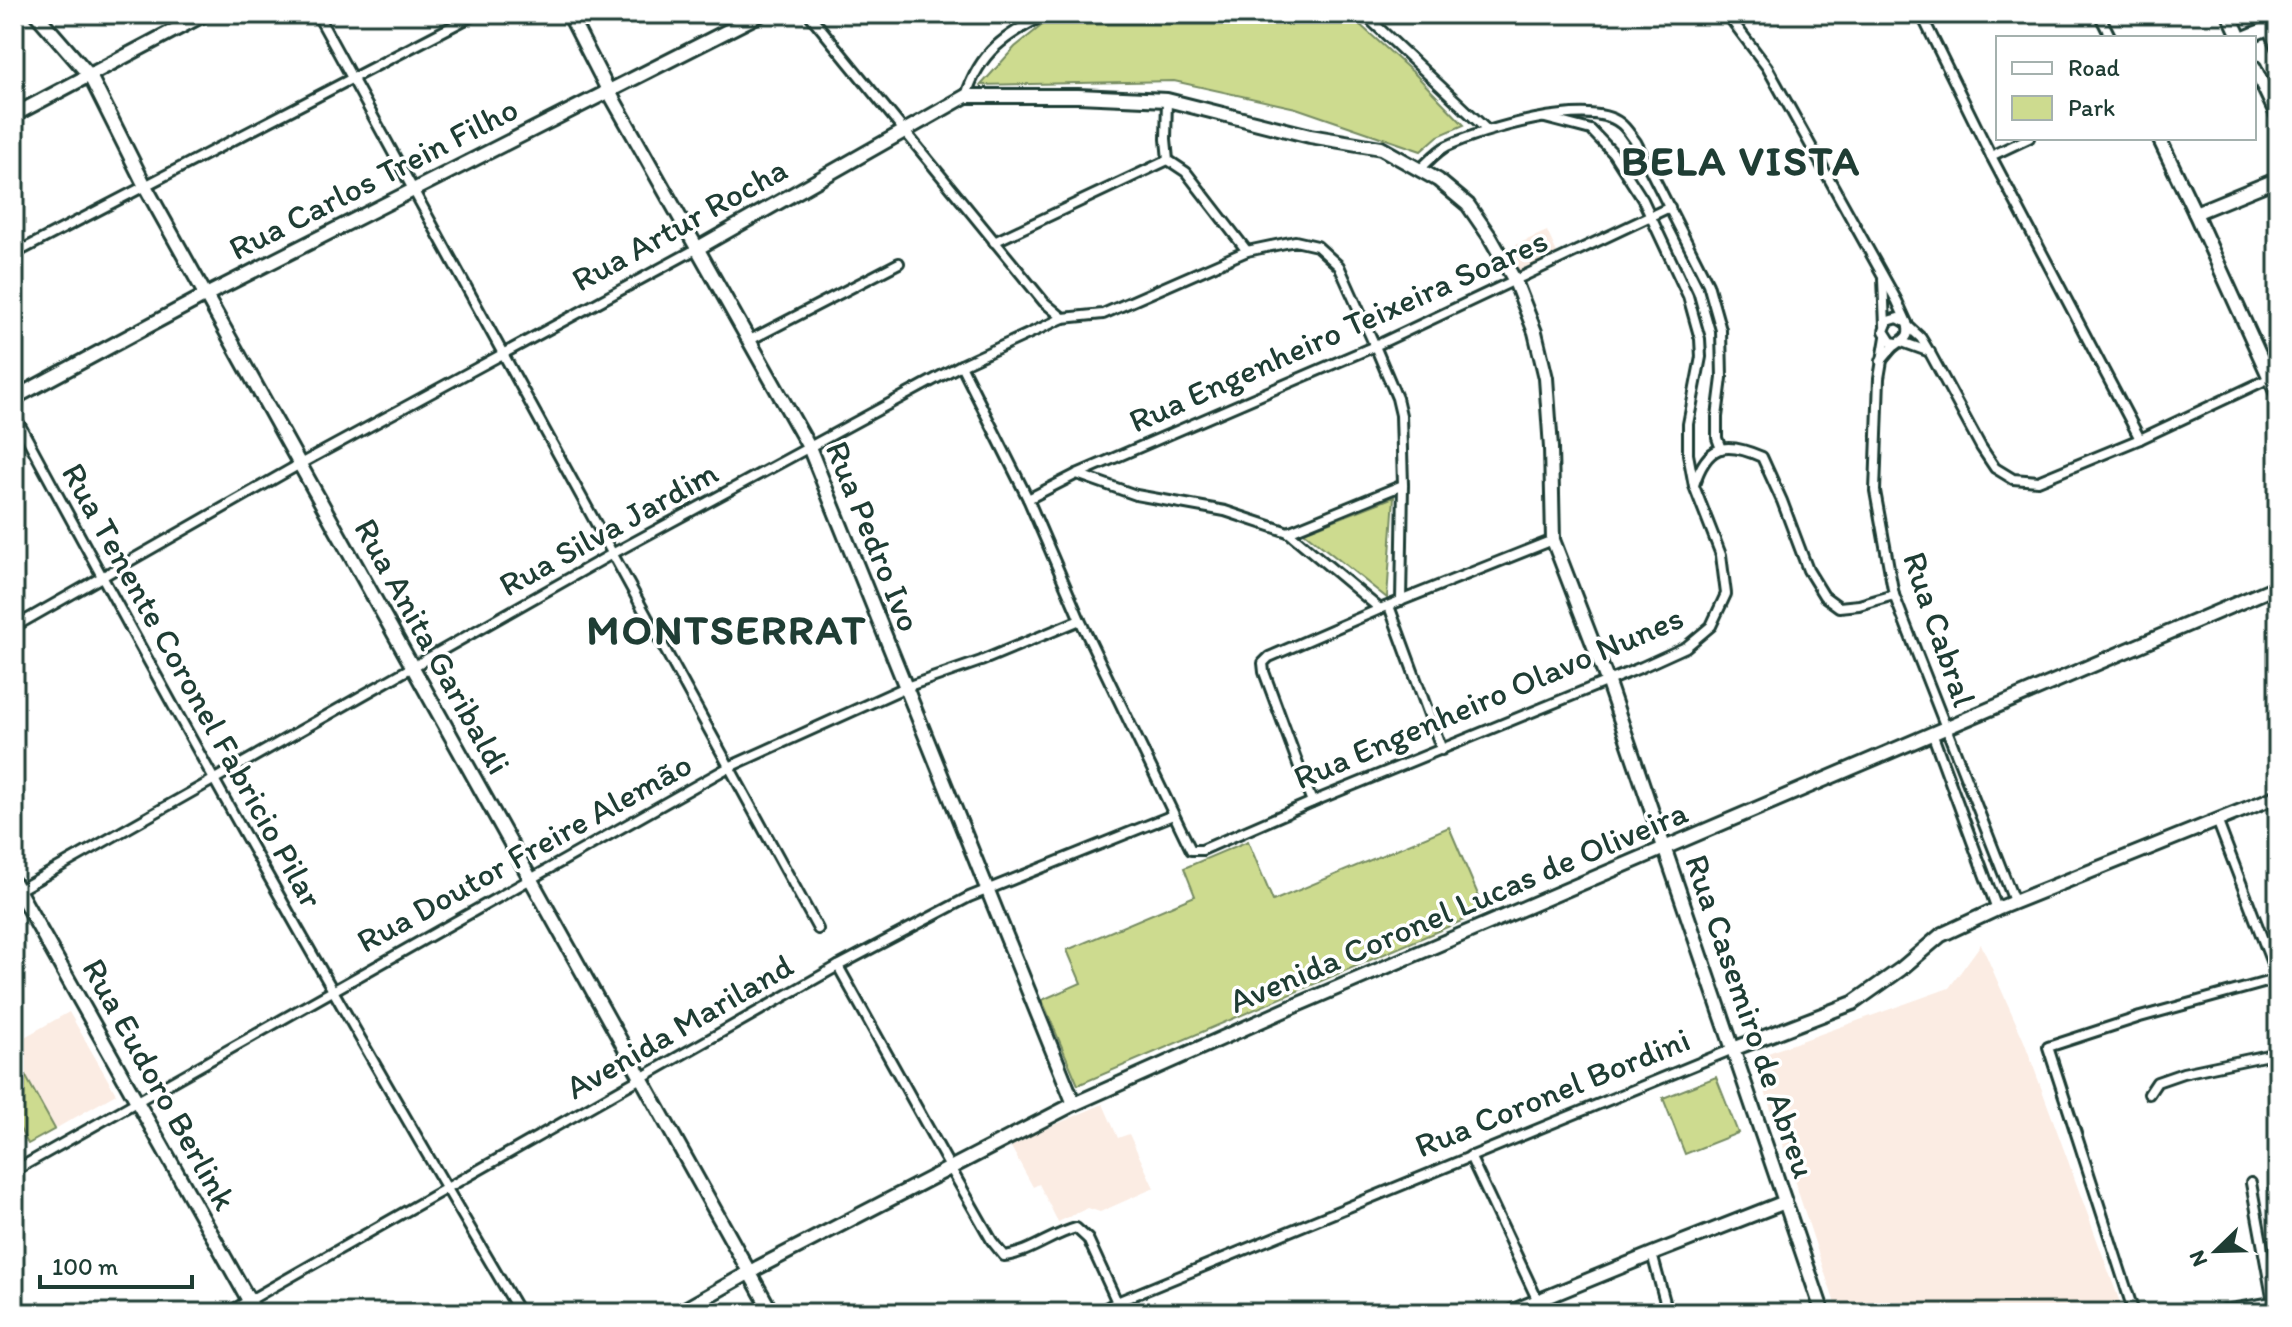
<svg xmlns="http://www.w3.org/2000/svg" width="2292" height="1327" font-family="Itim,sans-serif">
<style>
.built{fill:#fbece3}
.green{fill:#cddb8f;stroke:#768c62;stroke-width:2}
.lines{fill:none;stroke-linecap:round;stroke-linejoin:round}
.street-casing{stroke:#1f3d34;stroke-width:14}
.secondary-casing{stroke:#1f3d34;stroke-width:18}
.street{stroke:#fff;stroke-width:8}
.secondary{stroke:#fff;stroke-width:12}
.labels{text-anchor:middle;stroke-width:7;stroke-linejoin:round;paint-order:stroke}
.street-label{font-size:34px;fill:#1f3d34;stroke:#fff}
.district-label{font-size:42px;font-weight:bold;letter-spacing:2px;fill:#1f3d34;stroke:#fff}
</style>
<rect width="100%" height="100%" fill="#fff"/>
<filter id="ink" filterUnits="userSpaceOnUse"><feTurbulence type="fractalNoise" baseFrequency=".0125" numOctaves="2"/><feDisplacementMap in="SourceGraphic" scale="16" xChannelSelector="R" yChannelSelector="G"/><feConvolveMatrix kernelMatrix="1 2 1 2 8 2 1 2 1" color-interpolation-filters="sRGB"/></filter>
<g filter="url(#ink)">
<g class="built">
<path d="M1547,231l11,24 -39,17 -10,-24z"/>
<path d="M1981,944l43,97 98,267 -20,5h-264l-84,-255 195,-70z"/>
<path d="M69,1012l47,82 -89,51 -13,-23v-79z"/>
<path d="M1103,1104l15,34 11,-4 25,54 -54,24 -12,-4 -30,14 -19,-38 -6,3 -22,-40 25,-14z"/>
</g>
<g class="green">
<path d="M1056,14h292l67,60 49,51 -26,11 -17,15 -125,-43 -122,-27 -193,4 34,-38z"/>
<path d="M1394,497l-7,101 -83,-66z"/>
<path d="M1449,827l36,84 -407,174 -36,-85 39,-17 -14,-33 128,-54 -11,-28 64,-27 25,60z"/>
<path d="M14,1055l41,74 -27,15 -14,-26z"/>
<path d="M1716,1077l22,56 -53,21 -22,-56z"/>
</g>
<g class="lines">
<g class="street-casing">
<g id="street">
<path d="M317,14l501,915"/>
<path d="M809,14l235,288 19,16"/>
<path d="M1364,14l123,116"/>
<path d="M1727,14l40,53 130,234 10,22"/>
<path d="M1921,14l70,142 149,283"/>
<path d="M2099,14l12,24"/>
<path d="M966,96c14,-46 40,-60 80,-82"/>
<path d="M1167,100l-1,39 2,21 18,12 61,79"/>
<path d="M1991,156l38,-18"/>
<path d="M1419,170c9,-8 18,-19 28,-24 34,-16 142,-48 173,-23 6,4 11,13 16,19l72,142 13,46 1,48 -5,39v21l4,11"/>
<path d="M994,242l174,-82"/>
<path d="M14,254l462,-240"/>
<path d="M1883,279l2,46"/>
<path d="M1909,327l12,11 9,15 51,94 14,21 18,11 25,2 102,-42 130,-61"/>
<path d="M1886,337l-7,41 -4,113 19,104 120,306"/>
<path d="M750,340l149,-77"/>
<path d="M1902,342l28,10"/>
<path d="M1881,361c5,-5 10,-13 15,-16 9,-7 15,-8 11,-22l-9,-5 -10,3 -4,10 7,11 6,1"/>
<path d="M961,365l67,134 52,121 111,230h11l110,-48 330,-135 44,-20 25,-21 15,-32 -5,-39 -27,-69 -6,-32v-30l13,-67 -1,-18 -12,-43 -45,-96 -30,-47 -22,-23 -46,-12"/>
<path d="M14,414c163,303 331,603 506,899"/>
<path d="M1077,474l59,21 89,16 63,21 92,77"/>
<path d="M1694,485c13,-40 30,-45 68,-28l20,44 26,69 16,26 15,11 20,-2 35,-10"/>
<path d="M1028,499l49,-25 298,-128 295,-139"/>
<path d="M1288,532l115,-47"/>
<path d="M1389,606l53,144"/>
<path d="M14,627l286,-163 398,-216"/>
<path d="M1932,733l65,176"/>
<path d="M1312,802l-48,-130 -1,-9 6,-6 111,-48 173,-69"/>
<path d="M2217,820l61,159"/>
<path d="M17,891l595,-337 349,-189 102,-47 40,-4 144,-63 48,-10 22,5 22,20 36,80 22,52 4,17 2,70 -2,116"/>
<path d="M838,966l113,203 41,72 12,15c26,-3 46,-21 72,-28l12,11 34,74"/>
<path d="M2149,1094l8,-12 26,-9 95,-20"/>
<path d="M1470,1156l68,145"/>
<path d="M14,1171l715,-404 177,-80 75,-26 99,-41"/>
<path d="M2251,1183l24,130"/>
<path d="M1652,1254l16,59"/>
<path d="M227,1313l611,-347 131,-69 204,-82"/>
<path d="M1097,1313l20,-11 616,-253"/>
<path d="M2134,1313l-86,-266 92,-30 138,-38"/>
<path d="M2206,1313l67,-11"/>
</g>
</g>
<g class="secondary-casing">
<g id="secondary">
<path d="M36,14l54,62 55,110 627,1127"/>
<path d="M569,14l39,76 201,357 265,657"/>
<path d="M2229,14l11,24"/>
<path d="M2263,14l15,33"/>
<path d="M2244,38l34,-14"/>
<path d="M2254,67l24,50"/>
<path d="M14,115l191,-101"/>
<path d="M2159,138l36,75 83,183"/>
<path d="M2195,213l83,-34"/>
<path d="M698,248l268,-152h112l89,4 143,36 71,12 57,32 30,25 22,32 25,44 20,51 11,46 5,70 2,92 54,140 216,633"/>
<path d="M14,398l192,-103 555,-281"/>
<path d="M14,883l242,430"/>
<path d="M1733,1049l120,-46 48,-34 40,-34 56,-26 281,-113"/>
<path d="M678,1313l81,-46 315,-163 218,-97 986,-421"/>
<path d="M1508,1313l144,-59 133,-52"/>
</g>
</g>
<use href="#street" class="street"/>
<use href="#secondary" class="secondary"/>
</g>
</g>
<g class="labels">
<g class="street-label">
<text transform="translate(373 178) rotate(-27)" y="12">Rua Carlos Trein Filho</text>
<text transform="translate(679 224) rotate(-29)" y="12">Rua Artur Rocha</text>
<text transform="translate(1338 330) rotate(-24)" y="12">Rua Engenheiro Teixeira Soares</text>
<text transform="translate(608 528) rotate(-29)" y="12">Rua Silva Jardim</text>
<text transform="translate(874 536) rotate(68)" y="12">Rua Pedro Ivo</text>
<text transform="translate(1940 629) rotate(71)" y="12">Rua Cabral</text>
<text transform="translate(433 646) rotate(61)" y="12">Rua Anita Garibaldi</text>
<text transform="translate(193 685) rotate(61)" y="12">Rua Tenente Coronel Fabricio Pilar</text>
<text transform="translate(1488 697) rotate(-23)" y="12">Rua Engenheiro Olavo Nunes</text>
<text transform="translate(524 852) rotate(-29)" y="12">Rua Doutor Freire Alemão</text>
<text transform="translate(1458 906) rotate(-23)" y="12">Avenida Coronel Lucas de Oliveira</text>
<text transform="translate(1751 1016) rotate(71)" y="12">Rua Casemiro de Abreu</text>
<text transform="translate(679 1026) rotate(-30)" y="12">Avenida Mariland</text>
<text transform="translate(160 1084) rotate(61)" y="12">Rua Eudoro Berlink</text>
<text transform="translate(1552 1092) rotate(-22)" y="12">Rua Coronel Bordini</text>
</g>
<g class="district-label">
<text x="1741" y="175">BELA VISTA</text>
<text x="727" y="644">MONTSERRAT</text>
</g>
</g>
<rect width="2292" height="1327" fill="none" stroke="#fff" stroke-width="48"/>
<rect x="24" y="24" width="2244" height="1279" fill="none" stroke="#1f3d34" stroke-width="3" filter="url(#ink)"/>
<rect x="1996" y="36" width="260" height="104" fill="#ffffff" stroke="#a5b1ae" stroke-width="2"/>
<rect x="2012" y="62" width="40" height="12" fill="#ffffff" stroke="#a5b1ae" stroke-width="2"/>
<text x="2068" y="76" font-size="24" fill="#1f3d34">Road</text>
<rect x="2012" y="96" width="40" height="24" fill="#cddb8f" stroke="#a5b1ae" stroke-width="2"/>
<text x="2068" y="116" font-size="24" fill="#1f3d34">Park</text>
<g transform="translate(2216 1251) rotate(247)" stroke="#ffffff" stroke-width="6" paint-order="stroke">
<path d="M0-6L14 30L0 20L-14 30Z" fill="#1f3d34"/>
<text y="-12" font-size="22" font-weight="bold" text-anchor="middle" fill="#1f3d34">N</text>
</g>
<path d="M40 1275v12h152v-12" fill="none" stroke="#1f3d34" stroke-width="4"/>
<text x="52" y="1275" font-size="24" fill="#1f3d34" stroke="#ffffff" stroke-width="6" paint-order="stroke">100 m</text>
</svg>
